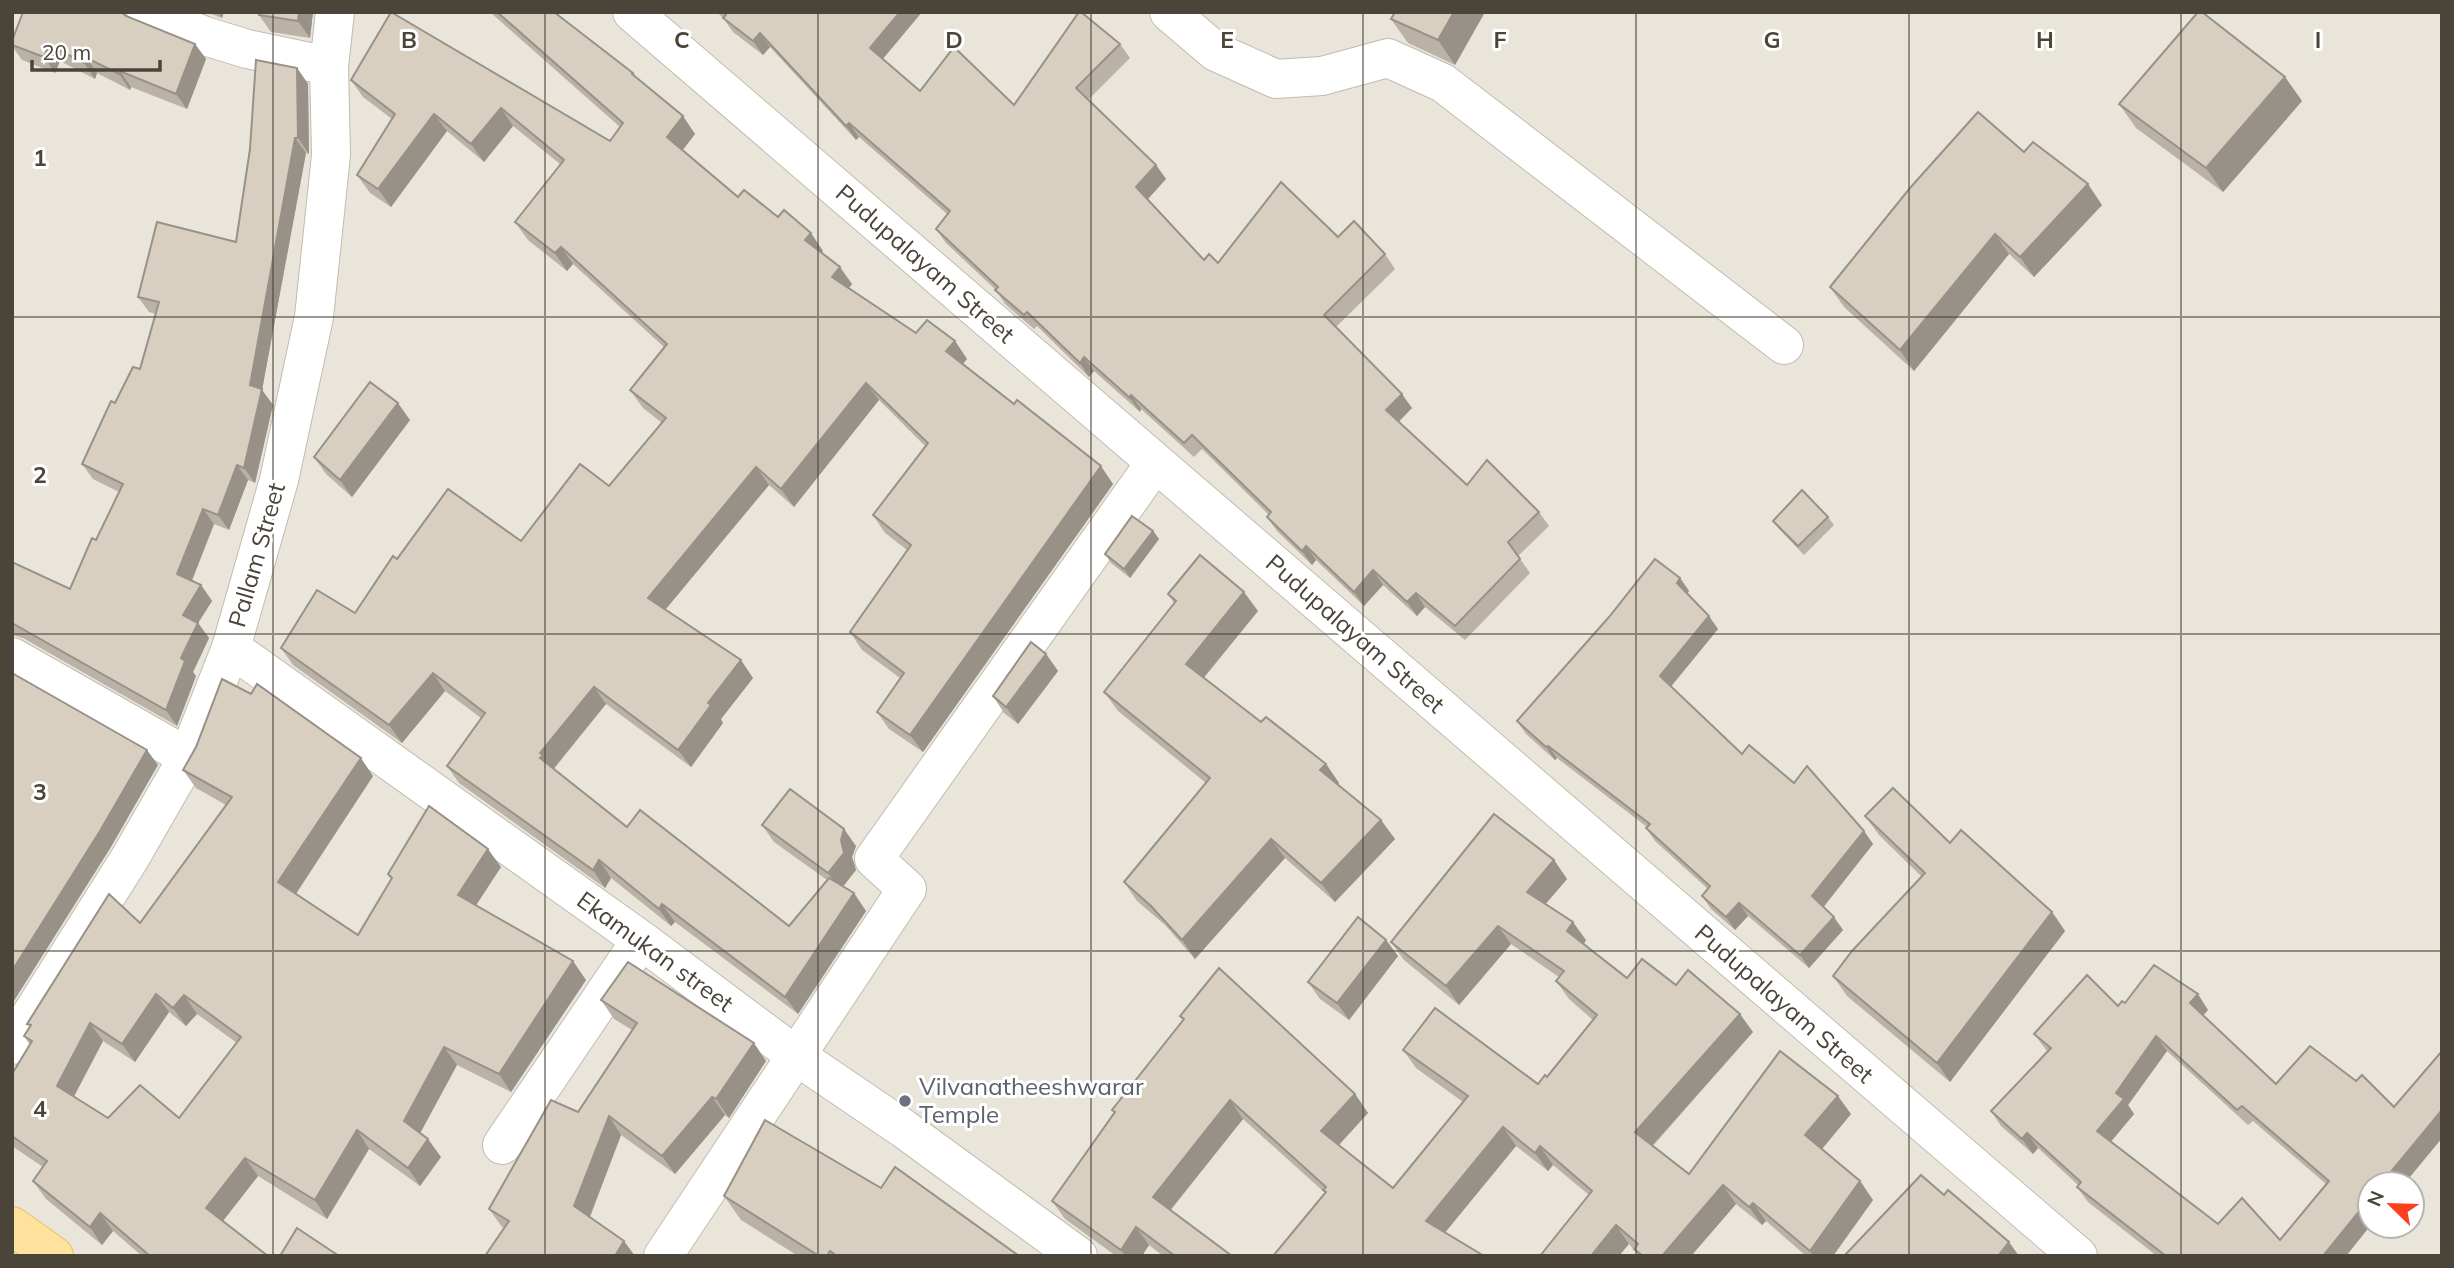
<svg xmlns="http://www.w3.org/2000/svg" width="2454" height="1268" font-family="Mulish,sans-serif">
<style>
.residential{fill:#eae5da;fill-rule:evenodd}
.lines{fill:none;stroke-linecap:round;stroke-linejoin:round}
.minor-casing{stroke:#c2bbae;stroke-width:40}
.major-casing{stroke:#e6c16a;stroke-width:40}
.minor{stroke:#fff;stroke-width:38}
.major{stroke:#ffe39c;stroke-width:38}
.wall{fill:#bab2a6;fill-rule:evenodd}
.shaded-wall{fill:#979187}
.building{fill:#d8cfc1;stroke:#979187;stroke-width:2;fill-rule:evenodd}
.grid{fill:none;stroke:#4b4439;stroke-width:2;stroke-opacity:0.55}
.worship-dot{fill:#6b7280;stroke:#fff;stroke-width:2.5}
.labels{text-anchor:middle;stroke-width:6;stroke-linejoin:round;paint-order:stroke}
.street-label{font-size:24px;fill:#4b4439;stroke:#fff}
.worship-label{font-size:24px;fill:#5b616d;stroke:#fff;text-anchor:start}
.grid-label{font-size:23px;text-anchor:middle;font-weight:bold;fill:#4b4439;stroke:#fff;stroke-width:6;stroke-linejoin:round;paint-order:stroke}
</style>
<rect width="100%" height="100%" fill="#f6f3ec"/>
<path class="residential" d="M12,12h2430v1244h-2430zM2370,1184h42v42h-42z"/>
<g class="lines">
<g class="minor-casing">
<g id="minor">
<path d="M146,12l59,24 42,13 82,17"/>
<path d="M632,12l1446,1244"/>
<path d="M1169,12l47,40 60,27 46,-3 66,-18 55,25 341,262"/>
<path d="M231,648l410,292 154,115 109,74 174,127"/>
<path d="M12,657l176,100"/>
<path d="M12,1045l118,-187 58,-101 43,-109 48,-168 35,-163 17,-162 -2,-89 6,-54"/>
<path d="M502,1145l139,-205"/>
<path d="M663,1256l244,-367 -33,-30 281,-396"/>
</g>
</g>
<g class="major-casing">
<path id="major" d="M12,1226l42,30"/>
</g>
<use href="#minor" class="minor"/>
<use href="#major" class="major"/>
</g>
<g class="wall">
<path d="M23,12h102v3l1,1 69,28 11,15 -19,50 -56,-22 -1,3 -33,-17 -2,6 -35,-18 -5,12 -33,-13 -10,-14v-5z"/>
<path d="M206,12h18l-2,6z"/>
<path d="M313,12l-3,26 -39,-6 -12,-17z"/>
<path d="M391,12l219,129 10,-14 -130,-115h64l79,61 5,6 57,55 -13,16 56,47 40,20 45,34 -2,2 31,31 -3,4 67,45 39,8 12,18 -4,5 150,120 -190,268 -34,-23 -12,-17 23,-34 -38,-28 -12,-18 57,-82 -22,-17 -12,-18 52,-69 -46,-46 -85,107 -25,-22 -104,125 88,68 -32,41 2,4 -32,44 -85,-63 -52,65 73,58 162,99 38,-46 -53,-38 -12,-17 94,21 -4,11 4,13 -13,17 23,24 -68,103 -123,-92 -4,4 -60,-48 -6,10 -146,-105 -12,-17 34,-48 -36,-27 -43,52 -109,-78 -12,-17 74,-35 42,-54 124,-18 88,-55 53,-63 -19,-15 -13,-18 34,-43 -91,-83 -6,7 -39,-31 -13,-18 45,-58 -47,-38 -29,36 -37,-31 -56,76 -21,-14 -13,-18 35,-56 -29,-22 -12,-17z"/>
<path d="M717,12h205l-39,47 37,32 94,14 106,-61 10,14 -42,42 68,65 10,14 -19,21 57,60 14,3 120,-26 47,17 10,15 -59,58 76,81 -13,14 68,63 72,27 10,14 -31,30 12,17 -65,67 -40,-33 -8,9 -34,-31 -19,21 -48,-46 -4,5 -35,-34 -10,-14 2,-2 -67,-66 -8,8 -53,-48 -1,3 -46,-41 -5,6 -52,-51 -3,3 -29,-25 -9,-14 -50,-47 -10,-14 11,-15 -88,-77 -3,3 -86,-93 -7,8 -30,-23 -10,-14z"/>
<path d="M1395,12h90l-30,53 -47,-22 -17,-24z"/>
<path d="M297,68l11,16 1,70 -3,-1 -44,237 11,15 -18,78 -7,-3 -19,50 -15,-6 -22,57 9,4 11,16 -14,22 11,15 -16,34 3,4 -19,50 -154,-88 -10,-3 -1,-73 58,27 26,-49 23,-48 -26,-13 -11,-15 33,-61 25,-34 16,-55 -7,-2 -11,-15 98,-55z"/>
<path d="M2285,77l17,24 -79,91 -87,-64 -17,-24z"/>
<path d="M2024,152l78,53 -68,72 -25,-23 -95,117 -70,-64 -14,-20z"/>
<path d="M410,420l-58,77 -26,-23 -12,-17z"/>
<path d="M1828,517l6,8 -30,30 -25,-26 -6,-8z"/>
<path d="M1153,531l6,8 -29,39 -19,-15 -6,-9z"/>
<path d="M1680,578l9,13 -2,2 31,36 -47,57 71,68 52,29 70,48 9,13 -50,63 20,23 -34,38 -61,-52 -13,14 -24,-21 -9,-13 6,-7 -53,-48 -9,-13 1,-1 -90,-69 -2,2 -29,-26 -9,-13z"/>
<path d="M1168,594l90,17 -54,67 57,44 65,42 13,19 -1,1 57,55 -60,63 -50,-44 -90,101 -30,-34 -28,-24 -13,-19 82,-99 -88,-72 -14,-19 70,-89z"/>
<path d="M1046,654l12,17 -40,53 -14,-11 -11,-17z"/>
<path d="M183,770l190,6 -77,118 62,41 33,-56 -3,-5 113,-7 -25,38 110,75 -75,112 -54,-27 -37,68 21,24 -21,29 -51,-37 -42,70 -69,-43 -35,45 45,35h-126l-29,-25 -11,14 -56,-46 -13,-18 10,-14 -31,-21v-72l18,-29 -6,-9 6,-9 -3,-3 113,-101 86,-118 -30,-17zM169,1012l17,14 11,-12 40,29 -58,75h-71l-34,-22 29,-55 32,21z"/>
<path d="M1865,816l85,27 102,69 13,19 -115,151 -103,-86 -14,-20 89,-99 -43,-42z"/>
<path d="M1554,860l13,19 -21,25 40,36 -2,4 43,34 49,7 77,47 -100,114 36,28 162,-60 -30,35 39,32 13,19 -40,56h-27l-40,-35 -4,4 -26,-21 -45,52h-52l-50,-61 -36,-30 -5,6 -32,-25 -71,86 -120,-39 -82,-74 -72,91 61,46h-69l-14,-11 -7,11h-26l-51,-37 -13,-18 62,-89 -2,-2 71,-90 -3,-4 175,78 13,19 -29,32 54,43 70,-86 -47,-34 -13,-18 135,34 9,-7 46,-57 -24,-21 -13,-18 3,-4 -48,-33 -52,61 -55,-45 -13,-18z"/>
<path d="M1386,940l12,16 -49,64 -29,-21 -12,-17z"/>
<path d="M601,1000l165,61 -37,57 -4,-3 -50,59 -54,-39 -31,82 -86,11 -2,-1 -13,-18 89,-97 54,-82 -18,-11z"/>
<path d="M2125,1003l83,7 -5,5 73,69 80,-3 38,26 48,-56v87l-38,46h-34v42l-24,30h-189l-69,-54 -11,-15 1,-2 -40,-37 -5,6 -32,-28 -10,-15 56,-60 -13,-17 84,-28zM2167,1051l81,74 5,-4 73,63 -46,56 -62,-16 -107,-82 23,-28 -6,-9z"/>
<path d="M881,1188l138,68h-221l-57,-36 -17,-24z"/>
</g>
<g class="shaded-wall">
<path d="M218,12h6l-2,6z"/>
<path d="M299,12h14l-3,26 -12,-17z"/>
<path d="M900,12h22l-42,50 -10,-14z"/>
<path d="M1454,12h31l-30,53 -17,-25z"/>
<path d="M760,33l10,14 -7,8 -10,-14z"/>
<path d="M195,44l11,15 -19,50 -11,-15z"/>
<path d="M49,45l11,16 -5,12 -11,-16z"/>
<path d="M87,58l10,15 -2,6 -11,-16z"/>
<path d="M297,68l11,16 1,70 -11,-16z"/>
<path d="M120,71l11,16 -1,3 -11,-16z"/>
<path d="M2285,77l17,24 -79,91 -17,-24z"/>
<path d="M501,108l12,18 -29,36 -13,-18z"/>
<path d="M434,114l13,17 -56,76 -13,-18z"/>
<path d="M683,116l12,18 -16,21 -12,-18z"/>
<path d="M849,123l10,14 -3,3 -10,-14z"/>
<path d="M295,138l11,15 -44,237 11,15 -18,78 -11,-15 6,-83z"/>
<path d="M1156,165l10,14 -20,22 -10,-14z"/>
<path d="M2088,184l14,21 -68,72 -14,-20z"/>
<path d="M811,233l12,18 -6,6 -12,-17z"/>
<path d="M1995,234l14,20 -95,117 -14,-21z"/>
<path d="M561,247l12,17 -6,7 -12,-18z"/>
<path d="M840,267l12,17 -8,10 -12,-17z"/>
<path d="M955,341l12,18 -9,10 -12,-18z"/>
<path d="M1084,357l10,14 -5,6 -9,-14z"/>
<path d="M866,383l13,17 -85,107 -13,-18z"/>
<path d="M1402,394l10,14 -16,16 -10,-14z"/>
<path d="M1131,395l10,14 -1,3 -10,-14z"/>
<path d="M398,403l12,17 -58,77 -12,-17z"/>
<path d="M237,465l11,15 -19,50 -11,-15z"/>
<path d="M1101,466l12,18 -190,268 -13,-17z"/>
<path d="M756,467l13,18 -109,131 -12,-18z"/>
<path d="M203,509l11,15 -26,66 -11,-16z"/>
<path d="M1153,531l6,8 -29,39 -6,-9z"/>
<path d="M1306,546l10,14 -4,5 -10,-14z"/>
<path d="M1373,570l10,15 -19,21 -10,-14z"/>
<path d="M1680,578l9,13 -3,5 -9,-13z"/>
<path d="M201,585l11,16 -14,22 11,15 -16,34 3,4 -19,50 -11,-16 15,-52 2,-43z"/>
<path d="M1244,592l14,19 -59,72 -13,-19z"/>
<path d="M1416,593l9,14 -8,9 -10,-14z"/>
<path d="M1709,616l9,13 -49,60 -9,-13z"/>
<path d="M1046,654l12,17 -40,53 -12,-17z"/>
<path d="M741,660l12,18 -32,41 2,4 -32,44 -13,-17 30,-47z"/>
<path d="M433,673l12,18 -43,52 -13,-18z"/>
<path d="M594,687l12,17 -53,65 -13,-11v-5z"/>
<path d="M1548,746l9,12 -2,2 -9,-13z"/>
<path d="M147,750l11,15 -47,82 -99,157v-33z"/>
<path d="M361,758l12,18 -82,125 -13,-19z"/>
<path d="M1326,764l13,19 -6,6 -13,-19z"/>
<path d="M1381,820l14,19 -60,63 -14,-19z"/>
<path d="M844,829l12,17 -4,11 4,13 -16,20 -12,-17z"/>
<path d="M1864,831l9,13 -51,65 -10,-13z"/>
<path d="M1271,839l14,19 -90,101 -13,-19z"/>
<path d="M488,849l13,18 -30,46 -13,-18z"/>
<path d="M599,860l12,18 -6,10 -12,-18z"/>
<path d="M1554,860l13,19 -27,31 -13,-18z"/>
<path d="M854,893l12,18 -68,103 -13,-17z"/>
<path d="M1739,903l9,13 -13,14 -9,-13z"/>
<path d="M662,904l13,18 -4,4 -12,-17z"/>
<path d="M2052,912l13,19 -115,151 -13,-19z"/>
<path d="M1834,917l9,13 -34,38 -9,-13z"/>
<path d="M1573,922l13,18 -6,9 -13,-18z"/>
<path d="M1498,926l13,18 -52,61 -13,-19z"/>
<path d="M1386,940l12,16 -49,64 -12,-17z"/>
<path d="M573,961l13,19 -75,112 -12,-18z"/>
<path d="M156,994l13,18 -34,50 -13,-18z"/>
<path d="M2198,994l10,16 -7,8 -11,-15z"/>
<path d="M184,995l13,19 -11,12 -13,-18z"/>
<path d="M1740,1014l13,18 -105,118 -13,-18z"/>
<path d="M90,1023l13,18 -33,63 -13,-18z"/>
<path d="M2156,1036l11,15 -39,54 6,9 -27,32 -10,-15 19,-38z"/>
<path d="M754,1043l12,18 -37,57 -13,-19z"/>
<path d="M444,1047l13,18 -40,74 -13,-18z"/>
<path d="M1355,1094l13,19 -34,37 -13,-19z"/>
<path d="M1838,1096l13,18 -33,40 -13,-19z"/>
<path d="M712,1097l13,18 -50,59 -13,-18z"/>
<path d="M1230,1100l13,19 -77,96 -13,-18z"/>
<path d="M2442,1110v28l-38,46h-23z"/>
<path d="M609,1116l12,19 -34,89 -13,-18z"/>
<path d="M1503,1127l13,19 -77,94 -13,-19z"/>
<path d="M357,1130l12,19 -42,70 -12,-19z"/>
<path d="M2027,1133l11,15 -5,6 -11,-15z"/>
<path d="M428,1139l13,18 -21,29 -12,-18z"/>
<path d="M1540,1146l13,19 -5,6 -13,-18z"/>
<path d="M245,1158l13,18 -39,50 -13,-18z"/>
<path d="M1860,1181l13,19 -40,56h-20l-3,-5z"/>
<path d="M1723,1185l13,19 -45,52h-29z"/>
<path d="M2370,1198v28l-24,30h-23z"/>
<path d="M1753,1203l13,18 -4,4 -13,-18z"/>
<path d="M100,1213l13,18 -11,14 -12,-18z"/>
<path d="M1616,1225l13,19 -10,12h-28z"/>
<path d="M1136,1227l13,18 -7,11h-17l-4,-6z"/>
<path d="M624,1241l11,15h-20z"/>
<path d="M2009,1242l10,14h-21z"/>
</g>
<g class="building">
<path d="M23,12h98l5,4 69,28 -19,50 -56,-23 -1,3 -32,-16 -3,5 -35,-18 -5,12 -32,-12v-4z"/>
<path d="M259,12h40l-1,9 -39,-6z"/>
<path d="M391,12l219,129 13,-18 -126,-111h57l79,61 -1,1 51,42 -16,21 71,60 6,-7 34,27 6,-7 27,23 -6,7 35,27 -8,10 84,56 11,-13 28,21 -9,10 68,53 3,-4 84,66 -191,269 -33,-23 27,-39 -54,-41 61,-87 -38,-30 55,-72 -62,-60 -85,106 -25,-22 -108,131 93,62 -33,43 3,2 -33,45 -84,-63 -54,66 3,2 -3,3 87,69 13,-17 149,116 40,-48 25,15 -69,104 -123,-93 -3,5 -60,-49 -6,10 -146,-104 38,-53 -52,-40 -44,52 -108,-77 36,-58 38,23 38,-57 4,3 51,-70 73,52 59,-77 29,22 57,-68 -36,-28 37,-46 -106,-97 -6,6 -40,-31 49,-62 -63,-52 -30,36 -37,-30 -56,75 -21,-14 38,-61 -44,-34z"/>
<path d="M723,12h177l-30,36 50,43 34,-44 60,58 65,-93h2l39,32 -44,44 80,77 -20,22 68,73 5,-6 9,9 63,-81 57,55 16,-16 31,33 -61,61 78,79 -16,16 81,75 20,-25 52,52 -31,30 12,17 -65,67 -39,-33 -9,9 -34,-32 -19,22 -48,-46 -4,5 -35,-34 4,-5 -79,-77 -8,8 -53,-48 -1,3 -46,-41 -4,6 -53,-51 -3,3 -29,-25 3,-3 -62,-58 14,-18 -101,-88 -3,3 -86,-93 -7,8 -30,-23 3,-3z"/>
<path d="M1395,12h59l-16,28 -47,-21z"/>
<path d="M2198,12h4l83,65 -79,91 -87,-64z"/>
<path d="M256,60l41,8 1,70h-3l-45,247 12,4 -18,79 -7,-3 -19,50 -15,-6 -26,65 24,11 -18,30 15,8 -17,35 4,3 -19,49 -154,-87v-61l58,27 22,-51 4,2 27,-56 -41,-20 29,-63 4,2 18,-36 7,2 19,-67 -21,-5 19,-75 79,20 14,-93z"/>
<path d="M1978,112l46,40 9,-10 55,42 -68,73 -25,-23 -95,116 -70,-63 80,-99z"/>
<path d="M370,382l28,21 -58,77 -26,-23z"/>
<path d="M1802,490l26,27 -30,29 -25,-25z"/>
<path d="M1132,516l21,15 -29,38 -19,-15z"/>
<path d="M1200,555l44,37 -58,72 75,58 5,-5 60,47 -6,6 61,50 -60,63 -50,-44 -89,101 -31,-34 -27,-24 86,-104 -106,-86 72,-91 -8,-7z"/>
<path d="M1655,559l25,19 -3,5 32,33 -49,60 82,78 7,-9 45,38 13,-17 57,65 -52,65 22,21 -34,38 -61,-52 -13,14 -24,-21 8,-10 -64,-58 4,-4 -102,-78 -2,1 -29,-26 92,-104z"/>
<path d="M1031,642l15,12 -40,53 -13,-11z"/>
<path d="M12,673l135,77 -47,81 -88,140z"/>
<path d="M222,679l29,15 6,-10 104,74 -83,124 80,53 34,-57 -4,-4 41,-68 59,43 -30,46 115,66 -74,113 -55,-27 -40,74 24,18 -20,29 -51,-38 -42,70 -70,-42 -39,50 62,48h-118l-50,-43 -10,14 -57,-46 14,-20 -35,-25v-62l20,-33 -8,-5 7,-11 -4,-1 82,-130 31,29 92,-126 -49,-27 13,-23zM156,994l17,14 11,-13 57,42 -62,81 -39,-33 -32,33 -51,-32 33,-63 32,21z"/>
<path d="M1893,788l57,55 11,-13 91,82 -115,151 -104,-87 19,-25 73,-78 -60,-57z"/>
<path d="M790,789l54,40 -3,11 3,13 -16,20 -66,-48z"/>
<path d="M1494,814l60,46 -27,32 46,30 -6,9 60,47 15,-19 34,26 12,-15 52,44 -105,118 54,42 91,-123 58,45 -33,39 55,46 -50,70 -57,-48 -4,4 -26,-22 -61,71h-19l-9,-7 4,-5 -22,-19 -25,31h-51l52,-65 -52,-45 -5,7 -32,-26 -77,94 58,35h-211l53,-64 -3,-2 3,-3 -96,-87 -77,97 79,59h-57l-39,-29 -15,23 -69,-49 63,-89 -3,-2 72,-91 -4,-3 39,-48 136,126 -34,37 72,57 75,-92 -65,-46 32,-42 103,76 7,-9 2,2 50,-62 -41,-34 8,-10 -66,-45 -52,60 -55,-44z"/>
<path d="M1358,917l28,23 -49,63 -29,-21z"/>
<path d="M628,962l126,81 -38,56 -4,-2 -50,59 -53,-40 -35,90 50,35 -9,15h-130l24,-35 -20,-12 62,-109 27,12 59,-89 -36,-23z"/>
<path d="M2154,965l44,29 -8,9 86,81 34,-38 46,35 6,-6 32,32 48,-56v59l-61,74h-11v14l-47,58h-157l-89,-69 4,-5 -54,-49 -5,6 -31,-28 60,-63 -17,-14 53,-59 31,31 4,-5 3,2zM2156,1036l81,74 5,-4 87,75 -49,59 -38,-42 -24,26 -121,-93 27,-32 -8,-6z"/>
<path d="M765,1120l116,68 14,-21 124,89h-182l-7,-5 -3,5h-8l-95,-60z"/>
<path d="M1921,1175l23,20 4,-5 61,52 -11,14h-154z"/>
<path d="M297,1228l42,28h-59z"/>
</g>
<path class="grid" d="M273,12v1244M545,12v1244M818,12v1244M1091,12v1244M1363,12v1244M1636,12v1244M1909,12v1244M2181,12v1244M12,317h2430M12,634h2430M12,951h2430"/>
<circle class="worship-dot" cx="905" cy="1101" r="7"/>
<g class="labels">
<g class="street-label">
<text transform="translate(925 264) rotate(41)" y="8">Pudupalayam Street</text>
<text transform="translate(257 555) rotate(-74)" y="8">Pallam Street</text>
<text transform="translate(1355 634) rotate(41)" y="8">Pudupalayam Street</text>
<text transform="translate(655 952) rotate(36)" y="8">Ekamukan street</text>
<text transform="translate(1784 1004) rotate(41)" y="8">Pudupalayam Street</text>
</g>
<g class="worship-label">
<text x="919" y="1095">Vilvanatheeshwarar<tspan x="919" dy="28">Temple</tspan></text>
</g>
</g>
<g class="grid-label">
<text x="409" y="48">B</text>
<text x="682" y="48">C</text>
<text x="954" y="48">D</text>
<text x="1227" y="48">E</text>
<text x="1500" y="48">F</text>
<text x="1772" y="48">G</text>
<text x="2045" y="48">H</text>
<text x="2318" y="48">I</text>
<text x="40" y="166">1</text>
<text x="40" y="483">2</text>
<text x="40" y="800">3</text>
<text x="40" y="1117">4</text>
</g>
<rect width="2454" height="1268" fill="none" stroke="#4b4439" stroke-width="28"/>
<g transform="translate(2391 1205) rotate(293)"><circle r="33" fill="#ffffff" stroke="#b7b4b0" stroke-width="2"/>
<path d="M0-5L12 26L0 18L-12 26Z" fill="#fc3f1d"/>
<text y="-10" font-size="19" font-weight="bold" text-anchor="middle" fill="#4b4439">N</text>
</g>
<path d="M32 60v10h128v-10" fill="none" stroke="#4b4439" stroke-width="3.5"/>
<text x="42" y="60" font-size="21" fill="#4b4439" stroke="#ffffff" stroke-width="5" paint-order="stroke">20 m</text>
</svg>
